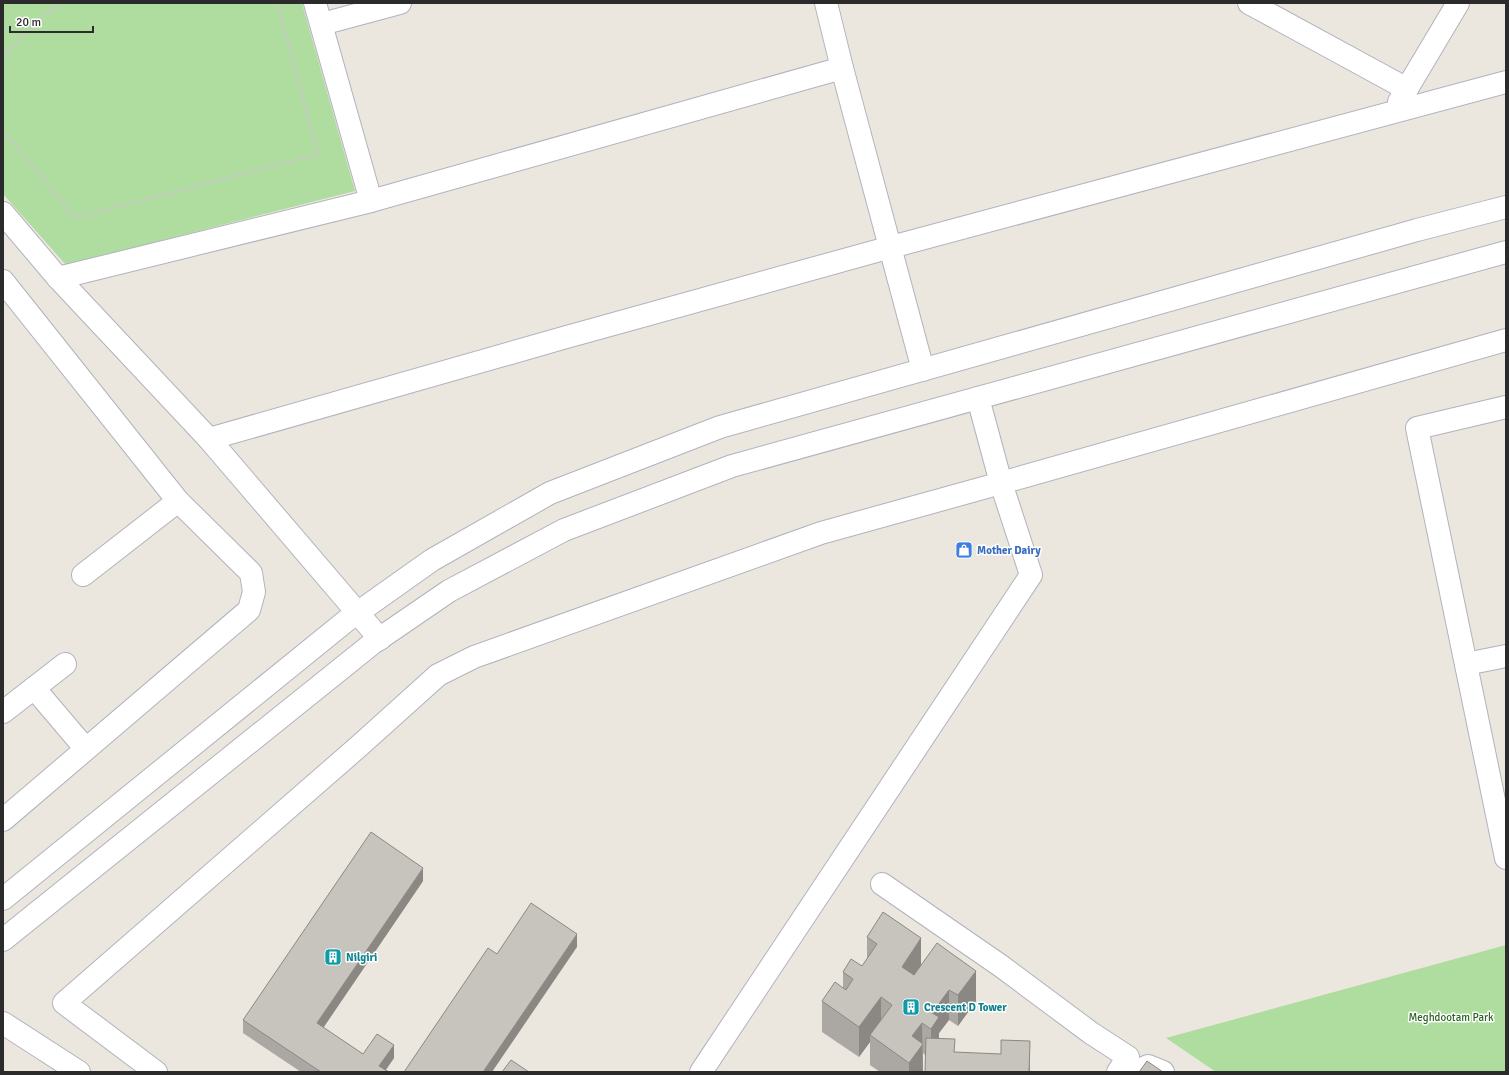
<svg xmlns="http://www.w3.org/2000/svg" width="1509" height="1075" font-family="Signika,sans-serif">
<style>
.green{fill:#afdd9f}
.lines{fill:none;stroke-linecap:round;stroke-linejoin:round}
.minor-casing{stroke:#b1b3bd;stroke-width:24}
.path{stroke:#c8c8c8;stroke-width:2.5;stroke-dasharray:3 2;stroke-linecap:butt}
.minor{stroke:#fff;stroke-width:22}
.wall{fill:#aba8a3}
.shaded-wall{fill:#8b8884}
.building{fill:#c7c3bd;stroke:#8b8884}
.labels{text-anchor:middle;stroke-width:3;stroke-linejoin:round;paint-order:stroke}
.shop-label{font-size:11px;font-weight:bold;fill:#366cbe;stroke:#fff;text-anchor:start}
.culture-label{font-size:11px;font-weight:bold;fill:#0d838f;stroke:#fff;text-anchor:start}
.park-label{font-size:11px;fill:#296221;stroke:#fff}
</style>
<rect width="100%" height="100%" fill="#ebe7de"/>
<g class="green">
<path d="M6,3h296l53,188 -289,74 -63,-71v-189z"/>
<path d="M1506,945v127h-290l-50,-34z"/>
</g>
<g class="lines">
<g class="minor-casing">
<g id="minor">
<path d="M315,3l56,198"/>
<path d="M826,3l16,65 81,302"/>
<path d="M1249,3l158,86"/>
<path d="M322,24l78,-21"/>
<path d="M1399,102l59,-99"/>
<path d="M3,213l55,65 151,161 171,200"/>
<path d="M58,278l313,-77 471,-133"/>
<path d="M3,281l175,220 73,72 3,19 -5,18 -246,210"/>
<path d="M1506,407l-89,21 89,430"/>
<path d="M209,439l354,-101 328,-91 615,-165"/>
<path d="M83,575l95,-74"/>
<path d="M1466,664l40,-8"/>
<path d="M34,688l51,60"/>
<path d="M3,712l62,-48"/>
<path d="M882,884l119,82 90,67 37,24 -10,15"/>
<path d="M3,899l343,-278 86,-61 118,-67 170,-66 697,-197 89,-23"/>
<path d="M3,940l370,-297 76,-52 115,-61 168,-64 774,-214"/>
<path d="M3,1023l76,49"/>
<path d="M156,1072l-92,-69 294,-256 80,-72 36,-18 347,-124 180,-50 505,-143"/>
<path d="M701,1072l330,-497 -30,-92 -23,-85"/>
<path d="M1134,1072l14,-6 15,6"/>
</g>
</g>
<g class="path">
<path d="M3,78l1,-23 39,-39 19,-13"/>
<path d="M3,130l72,88 243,-64 -41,-151"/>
</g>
<use href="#minor" class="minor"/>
</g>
<g class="wall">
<path d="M423,881l-100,147 40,26 31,4 -8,12 3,2h-88l-58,-39v-13z"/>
<path d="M867,937l54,28 55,36 -18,25 -9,-6 -10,13v5l16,14 75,20 -105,-17 -2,-2v19h-43l-10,-7v-23l-11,15 -37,-25v-31l21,-14v-15l19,-6 5,-6z"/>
</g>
<g class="shaded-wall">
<path d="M423,868v13l-106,156v-14z"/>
<path d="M577,934v13l-85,125h-9z"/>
<path d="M921,938v30l-19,29v-30z"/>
<path d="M976,971v30l-18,25v-31z"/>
<path d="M949,990v30l-10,13v14l-8,12v-30l1,-16z"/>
<path d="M881,997v30l-11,8v7l-11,15v-30z"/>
<path d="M922,1023l1,49h-14v-9l3,-27z"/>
<path d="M1030,1041v31h-1z"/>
<path d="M394,1045v13l-10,14 -5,-6z"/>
</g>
<g class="building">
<path d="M371,832l52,36 -106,155 46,31 14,-20 17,11 -15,21 10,6h-68l-78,-52z"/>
<path d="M531,903l46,31 -94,138h-79l84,-124 9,6z"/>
<path d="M883,912l38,26 -19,29 12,8 23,-32 39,28 -18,24 -9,-5 -17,23 7,4 -8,12 -9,-6 -10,13 11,8 -14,19 -39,-28 22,-30 -11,-8 -22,30 -37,-26 13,-19 11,8 7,-11 -10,-7 8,-13 11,7 15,-22 -10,-7z"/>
<path d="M926,1038l29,1 -1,13 47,2v-14l29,1 -1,31h-104z"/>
<path d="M511,1060l18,12h-27z"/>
<path d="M1147,1061l16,11h-24z"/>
</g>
<defs>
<g id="shop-square" transform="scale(0.9)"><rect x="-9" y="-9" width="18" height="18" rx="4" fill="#3f7fe0" stroke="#fff"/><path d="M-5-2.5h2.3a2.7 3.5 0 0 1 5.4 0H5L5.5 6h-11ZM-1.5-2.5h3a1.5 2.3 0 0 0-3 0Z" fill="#fff"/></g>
<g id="building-square" transform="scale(0.9)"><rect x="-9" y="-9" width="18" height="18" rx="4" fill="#0f9aa8" stroke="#fff"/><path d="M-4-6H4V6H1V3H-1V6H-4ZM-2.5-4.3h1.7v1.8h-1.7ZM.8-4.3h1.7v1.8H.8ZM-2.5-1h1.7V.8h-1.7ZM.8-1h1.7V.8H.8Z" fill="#fff"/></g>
</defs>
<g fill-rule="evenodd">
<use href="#shop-square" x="964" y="550"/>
<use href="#building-square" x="333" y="957"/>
<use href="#building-square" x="911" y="1007"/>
</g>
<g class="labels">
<g class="shop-label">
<text x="977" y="554">Mother Dairy</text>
</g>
<g class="culture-label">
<text x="346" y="961">Nilgiri</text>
<text x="924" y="1011">Crescent D Tower</text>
</g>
<g class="park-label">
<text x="1451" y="1021">Meghdootam Park</text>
</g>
</g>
<rect width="1509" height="1075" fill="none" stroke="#2b2b2b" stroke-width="8"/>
<path d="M10 26v6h83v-6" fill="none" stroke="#2b2b2b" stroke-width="2"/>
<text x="16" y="26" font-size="12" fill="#2b2b2b" stroke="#ffffff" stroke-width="3" paint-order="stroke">20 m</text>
</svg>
